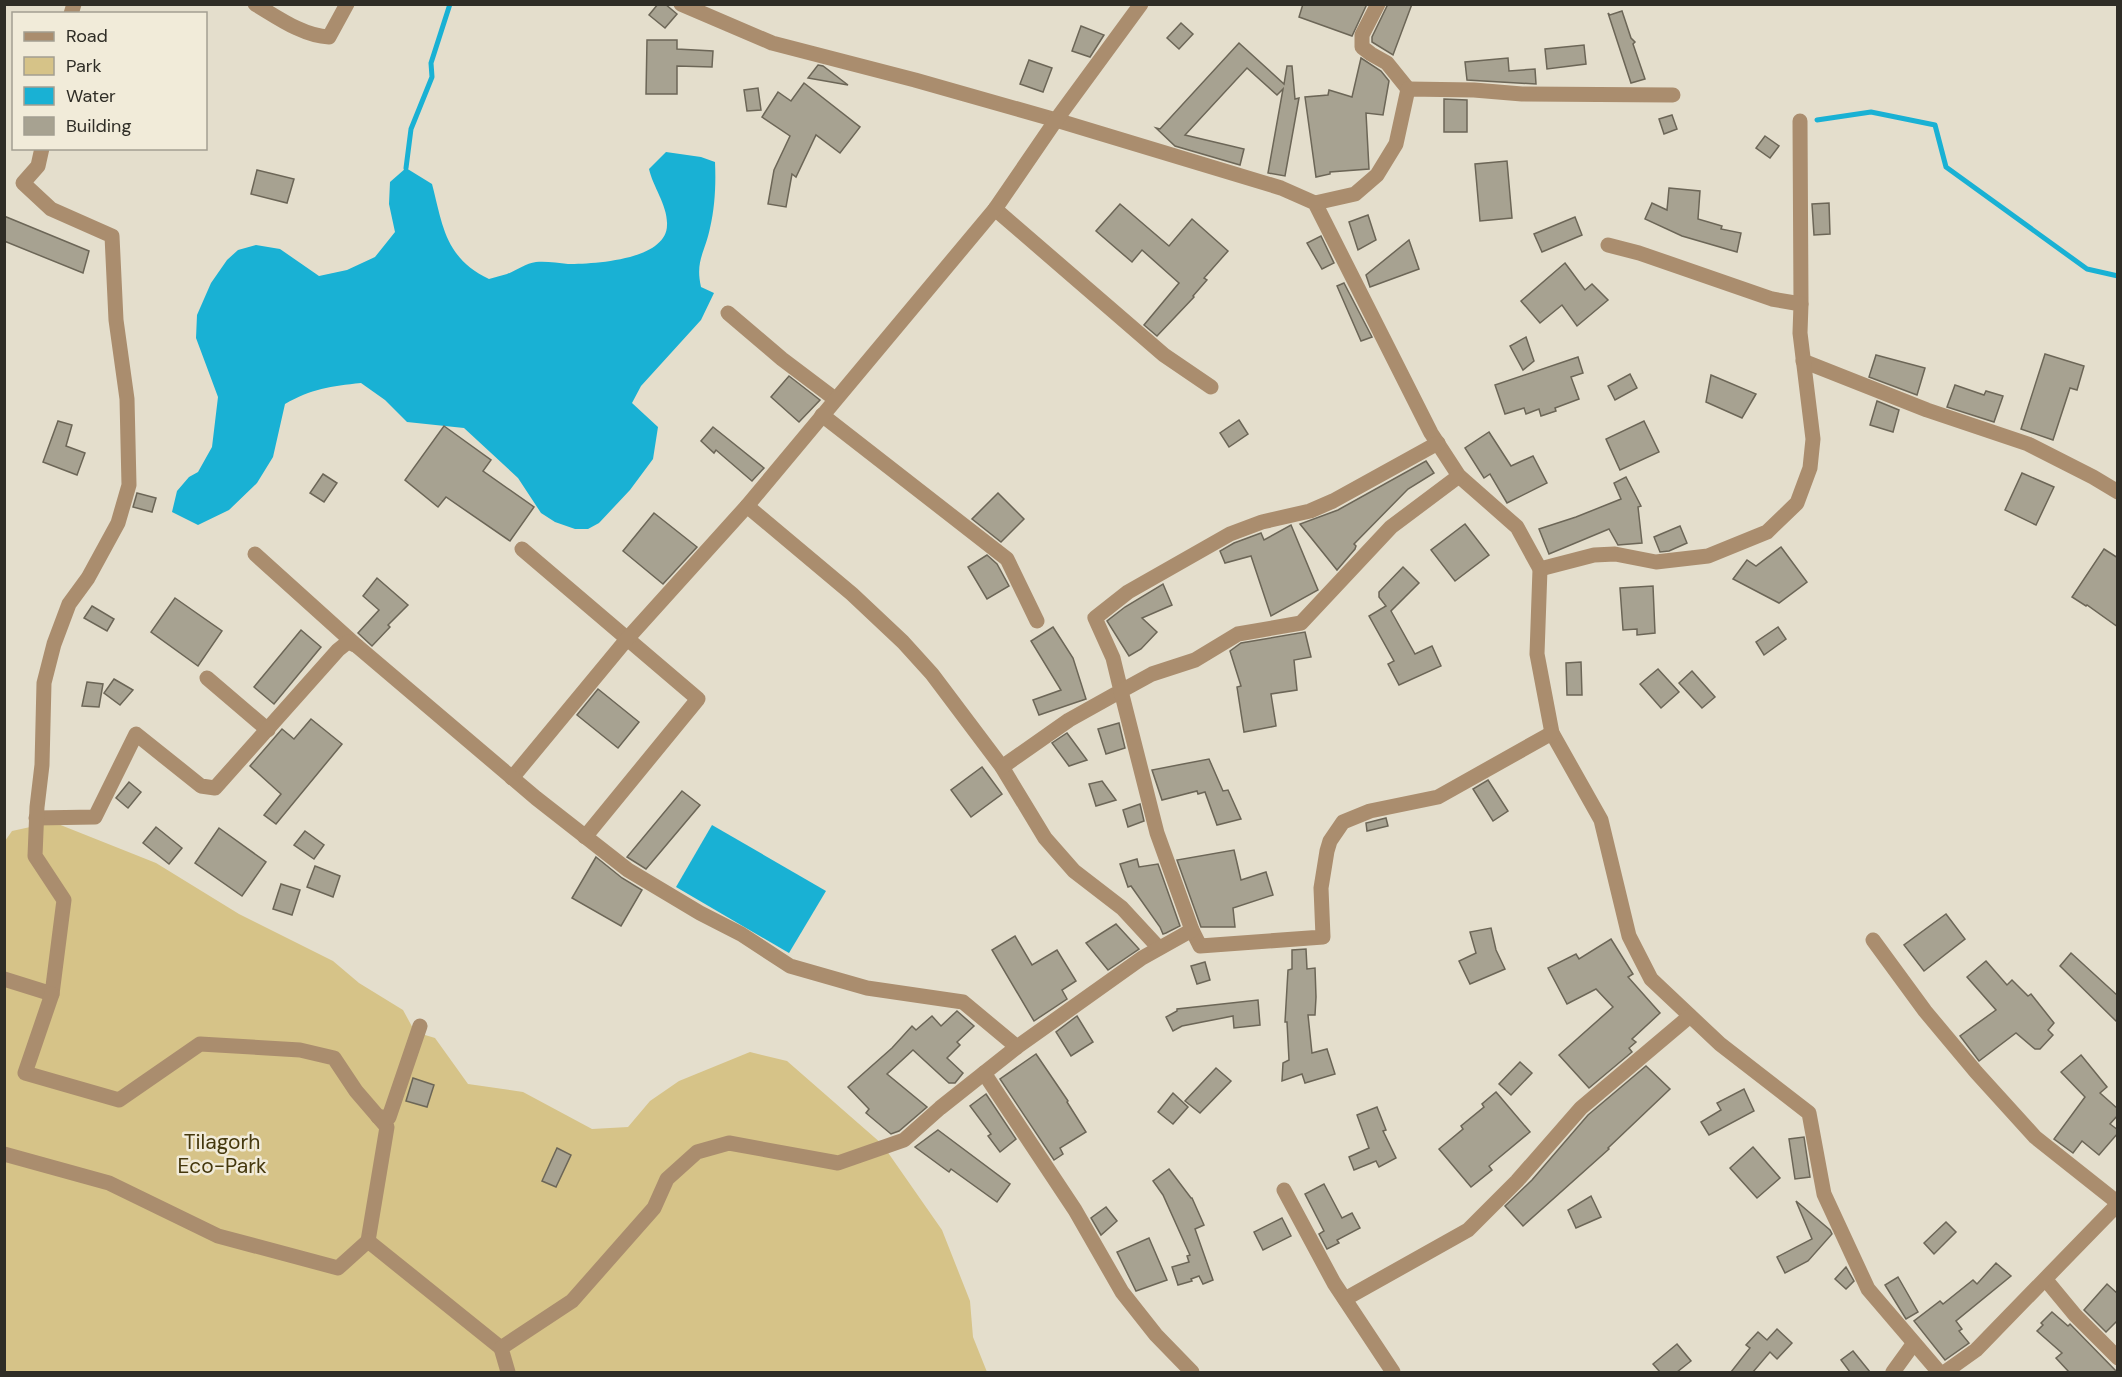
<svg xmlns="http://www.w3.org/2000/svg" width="2122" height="1377" font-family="'DM Sans',sans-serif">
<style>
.green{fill:#d6c388}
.water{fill:#19b1d4}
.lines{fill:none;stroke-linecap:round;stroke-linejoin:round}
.stream{stroke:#19b1d4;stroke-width:5}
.building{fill:#a7a291;stroke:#6c6657;stroke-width:1.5}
.minor{stroke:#aa8d6e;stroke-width:15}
.labels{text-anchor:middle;stroke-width:5;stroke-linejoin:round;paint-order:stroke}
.park-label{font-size:21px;fill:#45380d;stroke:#f1ebd9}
</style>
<rect width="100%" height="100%" fill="#e4decc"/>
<path class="green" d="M53,822l103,41 83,51 94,47 26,22 44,27 12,22 20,6 33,46 55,8 69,37 36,-2 22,-26 29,-20 71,-29 37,9 95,83 60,86 28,71 3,36 14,35h-982v-531l7,-10z"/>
<g class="water">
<path d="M666,152l35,5 14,5c1,22 0,45 -5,66 -5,25 -15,32 -9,59l13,6 -13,27 -60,66 -9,17 26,24 -5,32 -23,31 -31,33 -11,6h-13l-20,-7 -14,-9 -23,-35 -54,-50 -57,-6 -22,-22 -24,-17c-30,3 -50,6 -76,21l-12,53 -16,26 -28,27 -31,15 -26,-13 5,-21 12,-14 9,-5 14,-25 6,-50 -22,-59 1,-23 14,-32 16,-23 11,-10 18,-5 24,4 39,27 28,-6 28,-13 20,-25 -6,-28 1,-22 16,-14 26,16c11,42 13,74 57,95 6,-2 12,-3 18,-5 9,-3 19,-11 29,-12 10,-1 22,1 32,2 26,0 99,-4 99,-39 1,-19 -14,-38 -18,-56z"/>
<path d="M712,825l114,66 -37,62 -113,-66z"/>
</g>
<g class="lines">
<g class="stream">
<path d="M1817,120l54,-8 64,13 11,42 141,102 31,7"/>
<path d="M406,168l5,-39 21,-52 -1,-14 19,-59"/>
</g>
</g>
<g class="building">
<path d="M658,4h7l12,10 -12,14 -16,-13z"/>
<path d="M1303,4h64l-15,32 -53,-19z"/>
<path d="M1388,4h24l-19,51 -21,-13v-5z"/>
<path d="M1622,11l9,27 4,4 -2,2 12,35 -14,4 -23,-70 2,2z"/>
<path d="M1181,23l12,11 -14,15 -12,-11z"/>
<path d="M1081,26l23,9 -14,22 -18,-6z"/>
<path d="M647,40h30v9l36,2 -1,16 -35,-1v28h-31z"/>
<path d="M1239,43l45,41 3,-18h5l3,33 4,-1 -14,78 -17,-3 15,-84 -6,6 -30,-27 -62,67 59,14 -4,16 -65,-19 -19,-18 4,1z"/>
<path d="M1584,45l2,19 -39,5 -2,-20z"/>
<path d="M1361,58l20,13 8,10 -6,34 -17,-2 3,56 -39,3v2l-14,3 -11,-80 23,-2 1,-5 23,7z"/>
<path d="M1508,58l1,13 26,-2 1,15 -69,-4 -2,-18z"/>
<path d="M1029,60l23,8 -9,24 -23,-8z"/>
<path d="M818,65l5,1 25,19 -40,-7z"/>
<path d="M804,83l56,44 -20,26 -24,-18 -20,42 -4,-3 -6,33 -18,-3 6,-34 16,-34 -28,-19 16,-25 13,9z"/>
<path d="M758,88l3,22 -14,1 -3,-21z"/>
<path d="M1444,99l23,1v32h-23z"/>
<path d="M1672,115l5,14 -13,5 -5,-15z"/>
<path d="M1765,136l14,10 -9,12 -14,-10z"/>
<path d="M1507,161l5,57 -32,3 -5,-57z"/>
<path d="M257,170l37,9 -7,24 -36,-9z"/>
<path d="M1669,188l31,3 -2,28 24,7 -1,3 20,4 -4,19 -55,-16 -37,-17 7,-16 15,7z"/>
<path d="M1829,203l1,31 -16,1 -2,-31z"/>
<path d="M1120,204l49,42 23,-27 36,32 -24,27 3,2 -14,16 1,1 -37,39 -13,-11 35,-42 -37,-33 -10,12 -36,-31z"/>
<path d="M1368,215l8,25 -18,10 -9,-28z"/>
<path d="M4,216l85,35 -6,22 -79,-32z"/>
<path d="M1575,217l7,18 -40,17 -8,-18z"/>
<path d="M1321,236l13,27 -12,6 -15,-26z"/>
<path d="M1409,240l10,29 -49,18 -4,-12z"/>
<path d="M1565,263l20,27 7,-6 16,16 -31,26 -15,-21 -22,18 -19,-22z"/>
<path d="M1344,283l28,54 -11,4 -24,-55z"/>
<path d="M1526,337l8,24 -11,9 -13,-24z"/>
<path d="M2045,354l39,12 -7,24 -7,-2 -17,52 -32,-11z"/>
<path d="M1876,355l49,13 -8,27 -48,-18z"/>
<path d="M1578,357l5,16 -12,4 8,22 -24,9 1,3 -15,5 -2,-7 -13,5 -2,-6 -19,6 -10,-29z"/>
<path d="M1630,374l7,14 -22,12 -7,-14z"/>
<path d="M1711,375l45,19 -14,24 -36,-16z"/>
<path d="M789,376l31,24 -21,22 -28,-25z"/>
<path d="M1955,385l29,10 2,-4 17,5 -9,26 -47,-15z"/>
<path d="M1877,401l22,9 -6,22 -23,-7z"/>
<path d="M1239,420l9,14 -19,13 -9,-14z"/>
<path d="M58,421l14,4 -6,21 19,7 -8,22 -34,-13z"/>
<path d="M1644,421l15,31 -39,18 -14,-31z"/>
<path d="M444,426l47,34 -8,11 51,36 -24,34 -64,-44 -8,10 -33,-27z"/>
<path d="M713,427l51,41 -12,13 -36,-31 -2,3 -13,-12z"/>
<path d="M1489,432l22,34 22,-10 14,27 -40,20 -17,-29 -6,4 -19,-30z"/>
<path d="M1426,461l8,12 -26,16 -54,55 2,2 -1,3 -18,21 -37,-46 38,-14z"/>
<path d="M2022,473l32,14 -18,38 -31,-15z"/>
<path d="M323,474l14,9 -13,19 -14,-9z"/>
<path d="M1626,477l15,29 -3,1 4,36 -24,2 -9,-16 -60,25 -10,-25 37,-12 45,-18 -7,-16z"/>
<path d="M137,493l19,5 -4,14 -19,-5z"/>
<path d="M998,493l26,26 -23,23 -29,-23z"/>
<path d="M654,513l43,34 -34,37 -40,-33z"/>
<path d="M1465,524l24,31 -34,26 -24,-31z"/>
<path d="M1291,525l27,65 -47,26 -20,-60 -26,7 -5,-12 14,-8 27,-10 3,7z"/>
<path d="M1680,526l7,17 -18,8 -9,1 -6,-15z"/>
<path d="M1781,547l26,35 -28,21 -46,-24 14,-19 9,6z"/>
<path d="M2104,549l14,9v69l-31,-22 -1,1 -14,-9z"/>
<path d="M987,555l10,9 12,22 -22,13 -19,-32z"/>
<path d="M1403,567l16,16 -28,28 24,43 17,-8 9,20 -42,19 -11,-21 6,-3 -25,-45 17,-10 -7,-9v-5z"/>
<path d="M377,578l31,27 -20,20 2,2 -18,19 -14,-13 21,-23 -16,-14z"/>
<path d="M1163,584l9,21 -30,13 15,14 -16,17 -12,7 -22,-35 18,-14z"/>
<path d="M1653,586l2,47 -18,2v-6l-14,1 -3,-42z"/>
<path d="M175,598l47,33 -24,35 -47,-34z"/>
<path d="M92,606l22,13 -7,12 -23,-13z"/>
<path d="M1053,627l20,31 13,41 -47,16 -6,-15 28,-10 -30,-49z"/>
<path d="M1778,627l8,12 -22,16 -8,-13z"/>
<path d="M301,630l20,17 -47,57 -20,-17z"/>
<path d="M1305,632l6,25 -17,3 3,30 -26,4 5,32 -32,6 -7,-45 4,-1 -11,-35 11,-8z"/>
<path d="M1581,662l1,33h-15l-1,-32z"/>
<path d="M1658,669l21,23 -18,16 -21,-24z"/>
<path d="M1692,671l23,26 -13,11 -23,-25z"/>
<path d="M114,679l19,11 -13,15 -16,-12z"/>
<path d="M87,682l16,2 -4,23 -17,-1z"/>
<path d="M598,689l41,33 -21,26 -41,-33z"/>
<path d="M311,719l31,25 -66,80 -12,-9 17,-21 -31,-28 32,-37 12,10z"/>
<path d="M1119,723l6,25 -19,6 -8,-25z"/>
<path d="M1067,733l20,27 -18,6 -17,-23z"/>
<path d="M1209,759l14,32 5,-1 13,29 -24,6 -12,-33 -7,2 -1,-3 -35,9 -10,-30z"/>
<path d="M982,767l20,27 -31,23 -20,-27z"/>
<path d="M1488,780l20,31 -15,10 -20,-32z"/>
<path d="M1102,781l14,19 -20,6 -7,-22z"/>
<path d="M129,782l12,10 -13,16 -12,-10z"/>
<path d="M682,791l18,14 -54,64 -19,-12z"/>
<path d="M1140,804l4,17 -16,6 -5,-17z"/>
<path d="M1386,818l2,8 -21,5 -1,-8z"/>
<path d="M156,827l26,21 -13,16 -26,-21z"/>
<path d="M219,828l47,34 -24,34 -47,-33z"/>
<path d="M305,831l19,14 -10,14 -20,-14z"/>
<path d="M1234,850l7,30 25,-8 7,23 -40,13 2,19h-34l-24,-67z"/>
<path d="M596,857l26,21 20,12 -21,36 -49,-28z"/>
<path d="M1137,859l2,8 19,-3 22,62 -14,7 -3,1 -3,-7 -29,-41 -3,1 -8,-23z"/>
<path d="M315,866l25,10 -7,21 -26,-10z"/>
<path d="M281,884l19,6 -8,25 -19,-6z"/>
<path d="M1946,914l19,25 -41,32 -20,-26z"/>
<path d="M1116,924l23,25 -31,21 -22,-27z"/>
<path d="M1491,928l5,22 9,19 -35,15 -11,-23 17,-8 -6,-21z"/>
<path d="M1015,936l17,29 25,-15 19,31 -14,9 5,9 -33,22 -42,-71z"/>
<path d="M1611,939l22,35 -5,3 32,36 -28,26 4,3 -7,6 3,4 -43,36 -30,-33 54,-48 -17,-18 -29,15 -19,-36 28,-14 3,5z"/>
<path d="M1306,949l1,20 8,-1 1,29 -1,18h-7l4,38 15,-4 8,25 -30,9 -3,-9 -20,7 1,-18 6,-3 -2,-38h-2l3,-52 4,-1v-19z"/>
<path d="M2071,953l47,43v27l-58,-57z"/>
<path d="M1986,961l21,24 5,-5 16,16 3,-2 23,29 -6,7 5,5 -13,14h-5l-19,-16 -37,28 -19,-25 36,-26 -29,-33z"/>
<path d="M1205,962l5,18 -13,4 -6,-18z"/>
<path d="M1258,1000l2,25 -26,3 -1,-12 -51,10 -9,5 -7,-14 11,-6v-2z"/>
<path d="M957,1011l17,15 -17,16 3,3 -13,13 16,15 -8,10h-6l-36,-33 -26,24 40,33 -28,24 -8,3 -25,-21 3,-4 -21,-22 44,-39 20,-22 4,4 16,-14 9,10z"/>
<path d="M1077,1016l16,26 -22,14 -15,-24z"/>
<path d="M1036,1054l32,47 -1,1 19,30 -26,16 3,6 -9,6 -54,-81z"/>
<path d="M2081,1055l26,32 -7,6 18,16v6l-8,9 8,6v3l-19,22 -17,-14 -9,12 -19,-14 31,-42 -24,-25z"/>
<path d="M1520,1062l12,11 -21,22 -12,-11z"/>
<path d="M1646,1066l24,23 -62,59 1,1 -86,77 -18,-20 27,-26 56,-65z"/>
<path d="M1216,1068l15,13 -31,32 -15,-12z"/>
<path d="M413,1078l21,7 -7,22 -21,-6z"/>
<path d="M1744,1089l10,22 -45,24 -8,-13 20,-12 -4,-7z"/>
<path d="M1496,1092l34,40 -41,34 3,4 -21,17 -32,-38 24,-20 -2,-3 23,-19 -2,-3z"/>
<path d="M1173,1093l15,14 -15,17 -15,-12z"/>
<path d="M986,1094l30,45 -16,13 -12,-16 3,-2 -21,-28z"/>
<path d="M1377,1107l9,23 -3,1 13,27 -17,9 -3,-6 -22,9 -5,-13 20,-9 -12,-33z"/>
<path d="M938,1130l72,54 -13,18 -46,-33 -2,3 -34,-25z"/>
<path d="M1804,1137l6,40 -15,2 -6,-40z"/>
<path d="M1753,1147l27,31 -23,20 -27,-30z"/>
<path d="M557,1148l14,7 -15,32 -14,-6z"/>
<path d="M1169,1169l22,29h1l12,27 -9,4 18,51 -10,4 -4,-8 -8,3 1,2 -14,4 -6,-18 17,-5 -2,-6 3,-1 -27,-60 -10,-14z"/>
<path d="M1324,1184l18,34 10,-5 8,15 -23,12 2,3 -12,6 -8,-15 5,-3 -19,-37z"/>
<path d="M1591,1196l10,21 -25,11 -8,-18z"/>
<path d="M1796,1201l34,29 2,4 -24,27 -23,12 -8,-16 35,-18z"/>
<path d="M1106,1207l11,14 -16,14 -10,-17z"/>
<path d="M1282,1218l9,18 -28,14 -9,-18z"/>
<path d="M1946,1222l10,10 -22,22 -10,-11z"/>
<path d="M1149,1238l18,42 -31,11 -19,-39z"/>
<path d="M1996,1263l15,13 -55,45 6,8 -3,2 10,12 -24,17 -31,-39 26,-20 3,3 30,-24 4,4z"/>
<path d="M1846,1267l8,14 -8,8 -11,-10z"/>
<path d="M1898,1277l20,35 -12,7 -21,-34z"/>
<path d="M2107,1284l11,10v26l-12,12 -22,-22z"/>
<path d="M2052,1312l16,14 2,-2 47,48h-48l-13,-14 6,-5 -25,-22 6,-6 -2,-2z"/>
<path d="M1777,1329l15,14 -15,16 -7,-7 -17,20h-22l19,-24 -4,-3 12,-13 9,8z"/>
<path d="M1677,1344l14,17 -14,11h-17l-7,-8z"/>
<path d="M1853,1351l17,21h-20l-9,-12z"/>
</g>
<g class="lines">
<g class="minor">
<path d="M255,4c22,13 48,32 74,33l18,-33"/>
<path d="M681,4l91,39 143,37 141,40 225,68 34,15 116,230 28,43 58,51 23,42 -3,85 15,79 49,87 28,116 22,43 69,65 89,69 15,81 44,95 71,83"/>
<path d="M1378,4l-16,31v12l9,7 16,9 21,26"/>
<path d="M71,14l3,-10"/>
<path d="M1800,121l1,183"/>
<path d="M1315,203l40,-9 22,-19 19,-31 12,-55 66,1 48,4 151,1"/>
<path d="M995,209l169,146 47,32"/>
<path d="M728,313l54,46 53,40"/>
<path d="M1803,361l124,49 101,34 65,33 25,15"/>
<path d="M822,415l185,144 30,62"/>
<path d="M747,506l105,88 51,48 29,32 70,93 43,71 29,33 48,37 37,40"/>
<path d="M522,549l176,150 -113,138"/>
<path d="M255,554l102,92"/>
<path d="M1540,569l54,-14 21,-1 41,8 52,-6 59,-24 30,-29 13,-35 3,-29 -13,-106 1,-29 -29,-5 -133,-46 -31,-8"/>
<path d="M207,678l61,52"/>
<path d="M1002,767l67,-47 52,-29 -8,-33 -18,-40 33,-26 102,-58 32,-12 48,-11 23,-10 105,-58"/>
<path d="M512,778l115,-139 120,-133 248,-297 61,-89 85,-116"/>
<path d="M36,818l59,-1 41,-83 65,52 14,2 123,-138 10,-8 9,4 179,152 92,72 72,43 41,21 49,32 77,22 96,14 54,45"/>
<path d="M1192,930l8,16 123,-9 -2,-49 6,-37 3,-10 13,-19 27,-11 68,-14 114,-64"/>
<path d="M1873,940l52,71 51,61 59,65 83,66"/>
<path d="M4,979l48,15 12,-94 -29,-44 2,-49 5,-42 2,-82 10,-39 15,-40 19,-26 30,-55 11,-38 -2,-86 -11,-79 -4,-84 -61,-27 -28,-26 15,-17 4,-18"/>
<path d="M52,994l-27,79 94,27 81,-56 100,6 34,8 22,33 31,36 -19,114"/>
<path d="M984,1073l91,137 47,82 34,43 36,37"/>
<path d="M378,1117h11l31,-91"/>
<path d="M4,1154l105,29 109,53 120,32 30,-27 133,107"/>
<path d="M1284,1190l50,93 59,89"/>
<path d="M2046,1280l29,35 43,43"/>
<path d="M1345,1299l123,-69 49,-49 64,-73 109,-92"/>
<path d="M508,1372l-7,-24 71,-47 82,-93 13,-29 30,-27 32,-9 109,20 66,-23 36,-32 77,-61 125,-89 50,-28 -35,-97 -36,-142 31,-17 43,-14 43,-26 63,-11 90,-96 68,-51"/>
<path d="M1893,1372l21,-29"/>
<path d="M1945,1372l31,-22 142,-146"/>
</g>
</g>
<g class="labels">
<g class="park-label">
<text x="222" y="1149">Tilagorh<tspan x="222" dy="24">Eco-Park</tspan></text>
</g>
</g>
<rect width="2122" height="1377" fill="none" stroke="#2f2d26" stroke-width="12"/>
<rect x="12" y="12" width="195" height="138" fill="#f1ebd9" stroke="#a39f91" stroke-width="1.5"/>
<rect x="24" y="32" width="30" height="9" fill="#aa8d6e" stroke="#a39f91" stroke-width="1.5"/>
<text x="66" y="42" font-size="18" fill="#2f2d26">Road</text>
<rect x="24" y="57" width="30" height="18" fill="#d6c388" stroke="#a39f91" stroke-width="1.5"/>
<text x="66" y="72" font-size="18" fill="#2f2d26">Park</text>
<rect x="24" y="87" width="30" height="18" fill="#19b1d4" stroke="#a39f91" stroke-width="1.5"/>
<text x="66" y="102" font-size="18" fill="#2f2d26">Water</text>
<rect x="24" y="117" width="30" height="18" fill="#a7a291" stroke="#a39f91" stroke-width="1.5"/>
<text x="66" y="132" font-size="18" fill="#2f2d26">Building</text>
</svg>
